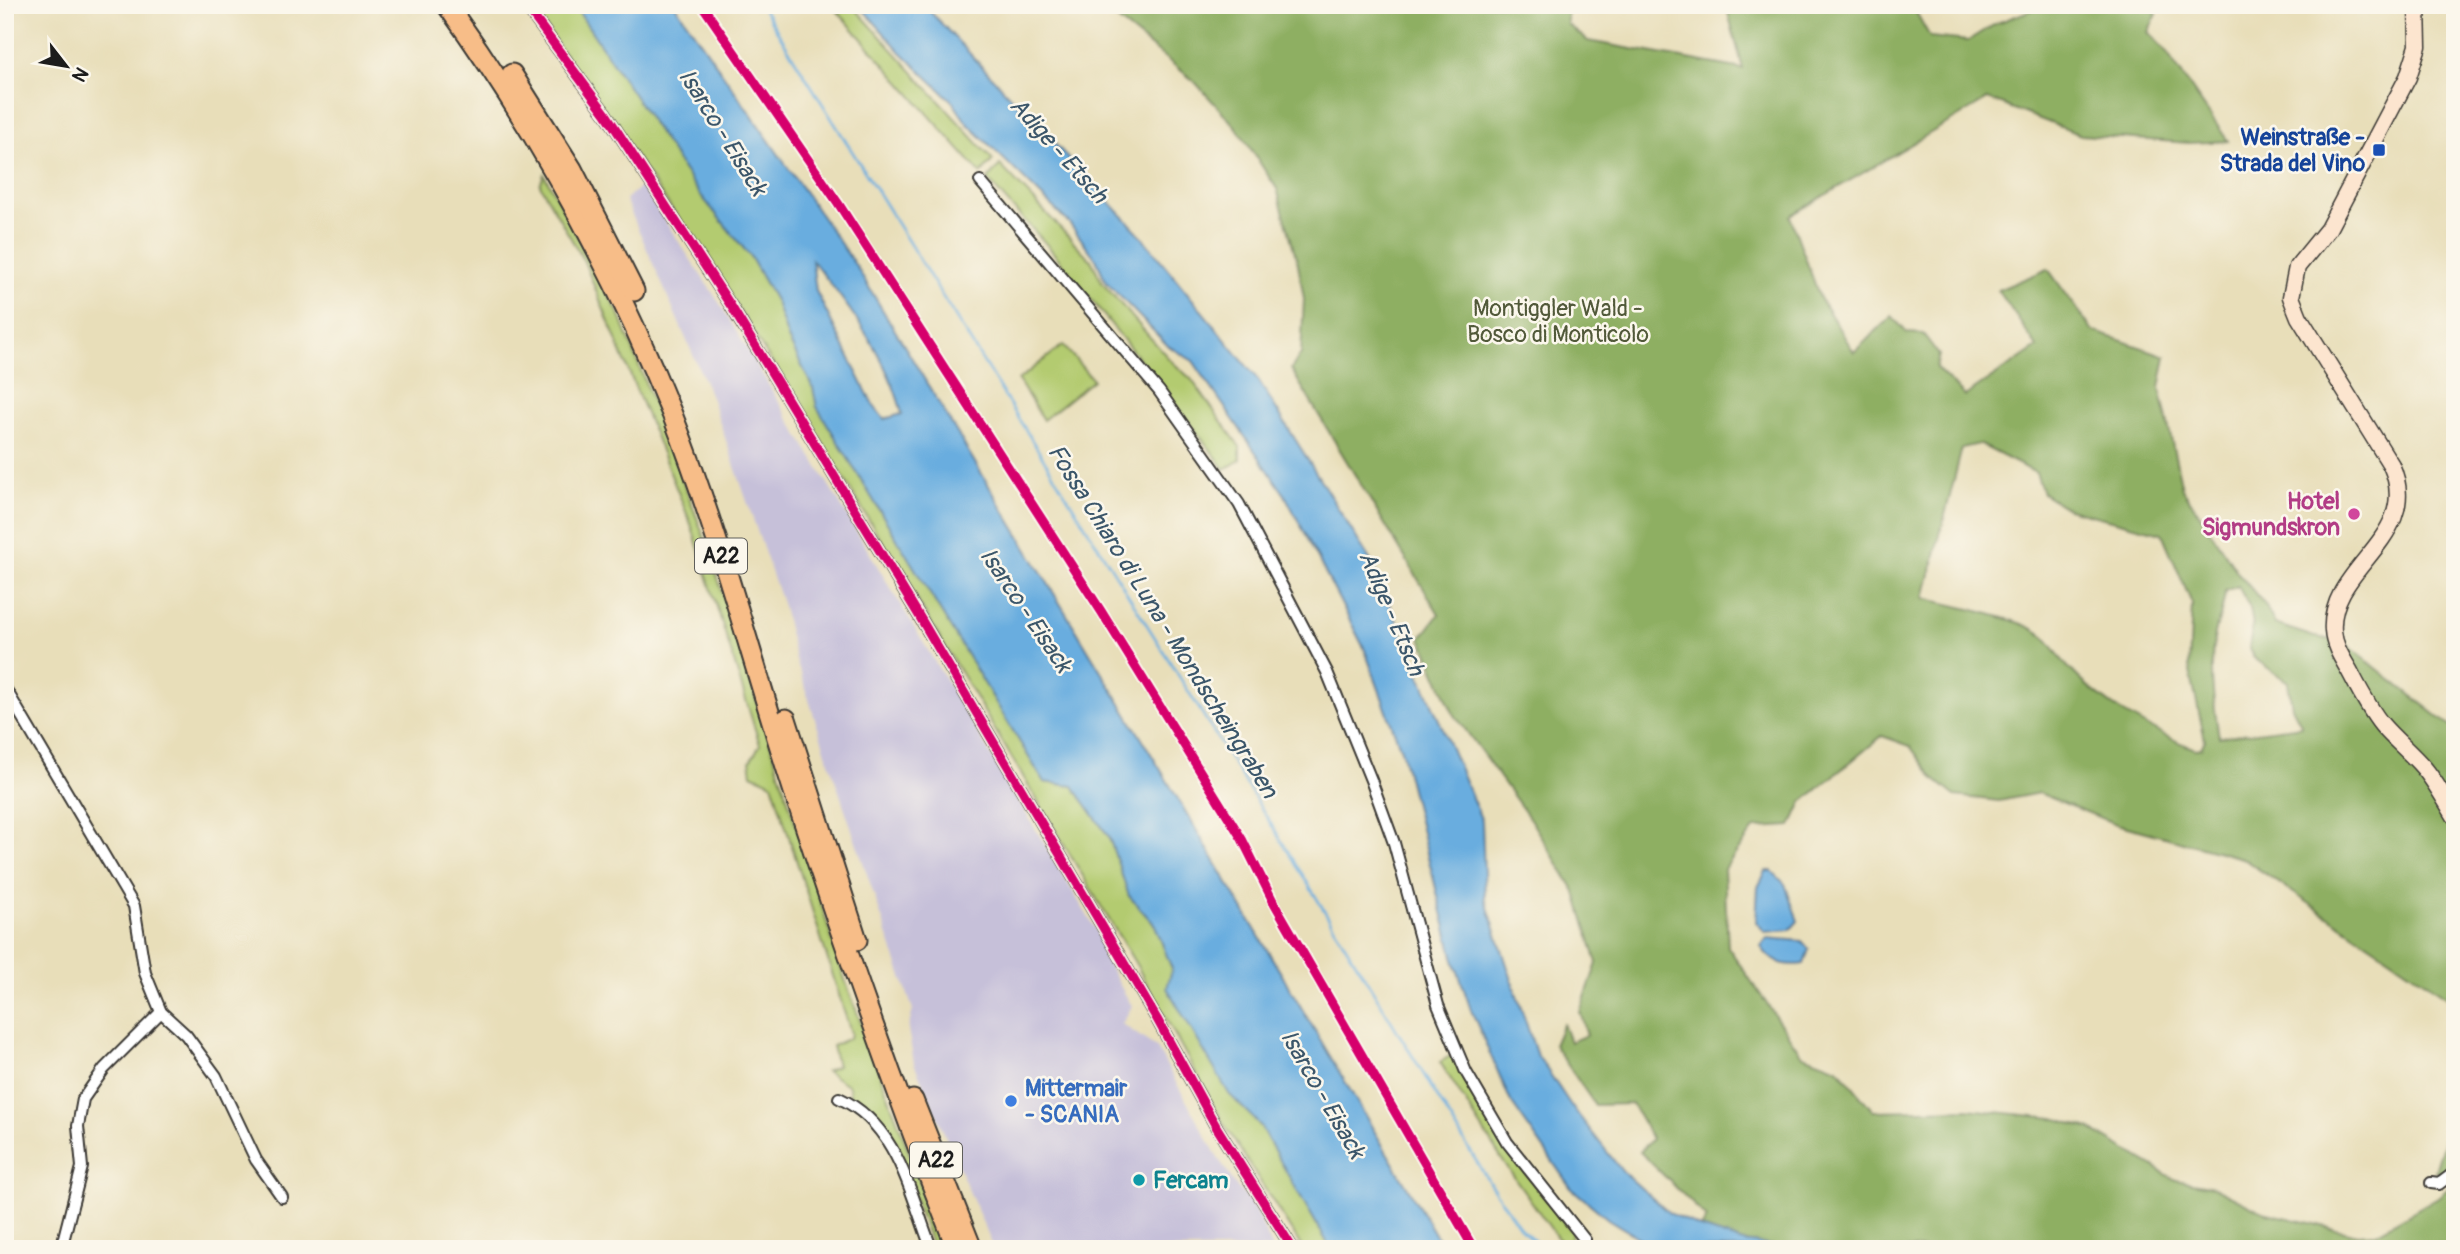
<svg xmlns="http://www.w3.org/2000/svg" width="2460" height="1254" font-family="Pangolin,sans-serif">
<style>
.industrial{fill:#c6c0d9}
.green{fill:#b3cb70;stroke:#687446;stroke-width:2}
.forest{fill:#8eaf62;stroke:#55663f;stroke-width:2;fill-rule:evenodd}
.water{fill:#69addf;stroke:#42647e;stroke-width:2;fill-rule:evenodd}
.lines{fill:none;stroke-linecap:round;stroke-linejoin:round}
.stream{stroke:#69addf;stroke-width:2.5}
.minor-casing{stroke:#3b3934;stroke-width:14}
.secondary-casing{stroke:#3b3934;stroke-width:19}
.motorway-casing{stroke:#3b3934;stroke-width:23}
.minor{stroke:#fff;stroke-width:10}
.secondary{stroke:#fce5cf;stroke-width:16}
.motorway{stroke:#f7bd88;stroke-width:19}
.cycleway-casing{stroke:#fbf7ec;stroke-width:13}
.cycleway{stroke:#d6006c;stroke-width:9}
.transit-dot{fill:#1a4fb4;stroke:#fbf7ec;stroke-width:2.5}
.hotel-dot{fill:#d1479c;stroke:#fbf7ec;stroke-width:2.5}
.shop-dot{fill:#3f7fe0;stroke:#fbf7ec;stroke-width:2.5}
.culture-dot{fill:#0f9aa8;stroke:#fbf7ec;stroke-width:2.5}
.labels{text-anchor:middle;stroke-width:5;stroke-linejoin:round;paint-order:stroke}
.shield{fill:#fbf7ec;stroke:#5f5e5a;stroke-width:2}
.shield-label{font-size:21px;font-weight:bold;fill:#1c1c1c}
.transit-label{font-size:23px;font-weight:bold;fill:#164399;stroke:#fbf7ec;text-anchor:end}
.park-label{font-size:23px;fill:#515939;stroke:#fbf7ec}
.hotel-label{font-size:23px;font-weight:bold;fill:#b23c85;stroke:#fbf7ec;text-anchor:end}
.shop-label{font-size:23px;font-weight:bold;fill:#366cbe;stroke:#fbf7ec;text-anchor:start}
.culture-label{font-size:23px;font-weight:bold;fill:#0d838f;stroke:#fbf7ec;text-anchor:start}
.water-label{font-size:24px;font-style:italic;fill:#3b566a;stroke:#fbf7ec}
</style>
<rect width="100%" height="100%" fill="#fbf7ec"/>
<filter id="ink" filterUnits="userSpaceOnUse"><feTurbulence type="fractalNoise" baseFrequency=".0143" numOctaves="2"/><feDisplacementMap in="SourceGraphic" scale="14" xChannelSelector="R" yChannelSelector="G"/><feConvolveMatrix kernelMatrix="1 2 1 2 8 2 1 2 1" color-interpolation-filters="sRGB"/></filter>
<filter id="wash" filterUnits="userSpaceOnUse"><feTurbulence type="fractalNoise" baseFrequency=".00686" numOctaves="4" result="noise"/><feDisplacementMap in="SourceGraphic" scale="28" xChannelSelector="R" yChannelSelector="G"/><feGaussianBlur stdDeviation="1.57" result="paint"/><feColorMatrix in="noise" values="0 0 0 0 0 0 0 0 0 0 0 0 0 0 0 0 0 1.4 0 .05"/><feComposite in="paint" operator="in"/></filter>
<g filter="url(#wash)">
<rect width="100%" height="100%" fill="#e8deb9"/>
<path class="industrial" d="M642,186l78,118 385,641 -3,9 30,52 -10,18 35,24 60,108 20,31 14,15 22,47h-279l-80,-186 -6,-34 5,-19 -87,-257 -33,-103 -10,-44 -73,-212 -85,-195z"/>
<g class="green">
<path d="M530,5h44l125,188 51,63 26,46 12,36 25,50 4,19 227,375 29,4 36,51 20,59 26,29 17,44 57,125 30,30 72,125h-28l-79,-125 -87,-158 -321,-534 -113,-178z"/>
<path d="M832,5h20l141,155 -12,14z"/>
<path d="M1000,165l91,95 12,24 66,75 22,20 49,68v13l-15,9c-56,-74 -115,-146 -173,-218 -20,-25 -45,-46 -64,-72z"/>
<path d="M544,174l76,142 88,231 137,433 100,269h-12l-40,-110 -10,-14 -33,-27 -1,-12 -23,-15 11,-5 -5,-20 18,-8 1,-5 -79,-250 -20,-9 -2,-13 10,-16 -69,-221 -107,-263 -44,-76z"/>
<path d="M1063,345l30,35 -50,40 -25,-40z"/>
<path d="M1452,1055l53,91 67,87 -2,9 -6,5 -60,-84 -64,-101z"/>
</g>
<g class="forest">
<path d="M1099,5h468v19l21,17 155,28 -17,-64h186l18,32 38,4 29,-18 48,-18h99l13,9 -9,18 16,17 64,92 -39,2 -108,-8 -93,-36 -198,117 30,82 34,54 38,-36 15,17 16,1 16,21 -3,13 29,28 72,-49 -39,-57 50,-21 45,62 73,25 -6,32 22,100 56,85 27,32 10,19 39,13 28,4 113,89v272l-213,-144 -126,-34 -77,-31 -40,8 -44,-5 -21,-17 -24,-33 -28,-10 -80,66 -11,24 -36,2 -31,41 4,78 73,107 37,14 35,43 94,-2 87,9 36,11 86,51 38,7 49,25 94,22 19,-1 62,-36 17,-14v66h-657l-55,-7 -42,-14 6,-10 -67,-66 12,-13 -20,-35 -37,1 -41,-60 9,-21 7,18 17,-7 -7,-23 17,-49 -21,-70 -46,-74 -78,-108 -31,-73 18,-24 -148,-245 10,-15 3,-55 -6,-35 -21,-75 -40,-61 -43,-47zM1979,444l57,29 7,20 25,16 94,24 30,71 -3,63 16,73 -4,8 -6,1c-47,-20 -91,-43 -126,-81 -14,-14 -17,-29 -36,-39 -24,-13 -80,-23 -109,-31l38,-150zM2238,586l12,22 3,17 -4,23 5,10 34,24 4,25 10,19 -83,11c-5,-32 -10,-66 -5,-98 3,-17 10,-30 11,-48z"/>
<path d="M2455,1104c0,22 5,56 -13,69l-7,-2z"/>
</g>
<g class="water">
<path d="M574,5h101l181,261 306,506 282,477h-113l-72,-125 -30,-30 -62,-106 5,-19 -17,-44 -26,-29 -20,-59 -36,-51 -29,-4 -227,-375 -4,-19 -25,-50 -12,-36 -26,-46 -51,-63zM812,260c35,44 77,98 90,154l-18,5 -11,-14 -57,-114z"/>
<path d="M859,5h65l213,226 122,150 113,182 110,258 3,77 51,155 34,51 52,67 47,42 32,15 42,14 55,7h-141l-49,-30 -37,-31 -60,-86 -40,-92 -17,-50 -52,-207 -38,-105 -79,-153 -92,-134 -25,-15 -62,-64 -10,-23 -27,-36 -102,-100 -15,-22 -51,-49z"/>
<path d="M1766,871h6l13,13 13,37 -8,9 -25,2 -9,-10 2,-35z"/>
<path d="M1767,938l35,3 7,8 -5,15c-19,3 -34,-1 -43,-18z"/>
</g>
<g class="lines">
<path class="stream" d="M761,5l538,864 193,318 29,42 23,20"/>
</g>
</g>
<g filter="url(#ink)">
<g class="lines">
<g class="minor-casing">
<g id="minor">
<path d="M525,5l81,109 125,192 187,308 239,405 60,109 76,121"/>
<path d="M980,181l179,210 80,113 88,168 44,108 23,63 44,162 28,67 41,70 78,98 -4,9"/>
<path d="M5,688l129,218 11,67 16,39 25,23 30,41 40,84 26,37"/>
<path d="M839,1098c57,26 70,91 90,144l-1,7"/>
<path d="M2431,1183l8,1 16,-12"/>
<path d="M61,1249l21,-82 -4,-41 5,-27 21,-30 57,-57"/>
</g>
</g>
<g class="secondary-casing">
<path id="secondary" d="M2417,5l1,41 -10,31 -80,152 -31,38 -6,30 8,20 92,148c33,73 -63,101 -58,166 1,15 9,27 16,39 10,19 20,39 33,55 13,15 28,27 41,42 13,15 22,33 32,49"/>
</g>
<g class="motorway-casing">
<g id="motorway">
<path d="M447,5c92,128 166,263 225,409 49,124 82,255 123,381 50,153 103,304 162,454"/>
<path d="M512,74l60,95 62,122"/>
<path d="M786,719l71,221"/>
<path d="M913,1100l59,149"/>
</g>
</g>
<use href="#minor" class="minor"/>
<use href="#secondary" class="secondary"/>
<use href="#motorway" class="motorway"/>
<g class="cycleway-casing">
<g id="cycleway">
<path d="M525,5l81,109 125,192 187,308 239,405 60,109 76,121"/>
<path d="M702,5l136,198 263,408 141,228 31,62 201,348"/>
</g>
</g>
<use href="#cycleway" class="cycleway"/>
</g>
</g>
<rect class="transit-dot" x="2372" y="143" width="14" height="14" rx="3.5"/>
<circle class="hotel-dot" cx="2354" cy="514" r="7"/>
<circle class="shop-dot" cx="1011" cy="1101" r="7"/>
<circle class="culture-dot" cx="1139" cy="1180" r="7"/>
<g class="labels">
<g class="shield">
<rect x="695" y="538.5" width="52" height="35" rx="5"/>
<rect x="910" y="1142.5" width="52" height="35" rx="5"/>
</g>
<g class="shield-label">
<text x="721" y="563">A22</text>
<text x="936" y="1167">A22</text>
</g>
<g class="transit-label">
<text x="2365" y="145">Weinstraße -<tspan x="2365" dy="26">Strada del Vino</tspan></text>
</g>
<g class="park-label">
<text x="1558" y="316">Montiggler Wald -<tspan x="1558" dy="26">Bosco di Monticolo</tspan></text>
</g>
<g class="hotel-label">
<text x="2340" y="509">Hotel<tspan x="2340" dy="26">Sigmundskron</tspan></text>
</g>
<g class="shop-label">
<text x="1025" y="1096">Mittermair<tspan x="1025" dy="26">- SCANIA</tspan></text>
</g>
<g class="culture-label">
<text x="1153" y="1188">Fercam</text>
</g>
<g class="water-label">
<text transform="translate(723 132) rotate(58)" y="8">Isarco - Eisack</text>
<text transform="translate(1059 150) rotate(48)" y="8">Adige - Etsch</text>
<text transform="translate(1026 610) rotate(56)" y="8">Isarco - Eisack</text>
<text transform="translate(1392 613) rotate(67)" y="8">Adige - Etsch</text>
<text transform="translate(1163 621) rotate(58)" y="8">Fossa Chiaro di Luna - Mondscheingraben</text>
<text transform="translate(1323 1094) rotate(60)" y="8">Isarco - Eisack</text>
</g>
</g>
<rect width="2460" height="1254" fill="none" stroke="#fbf7ec" stroke-width="28"/>
<g transform="translate(66 66) rotate(121)" stroke="#fbf7ec" stroke-width="5" paint-order="stroke">
<path d="M0-5L12 26L0 18L-12 26Z" fill="#1c1c1c"/>
<text y="-10" font-size="19" font-weight="bold" text-anchor="middle" fill="#1c1c1c">N</text>
</g>
</svg>
